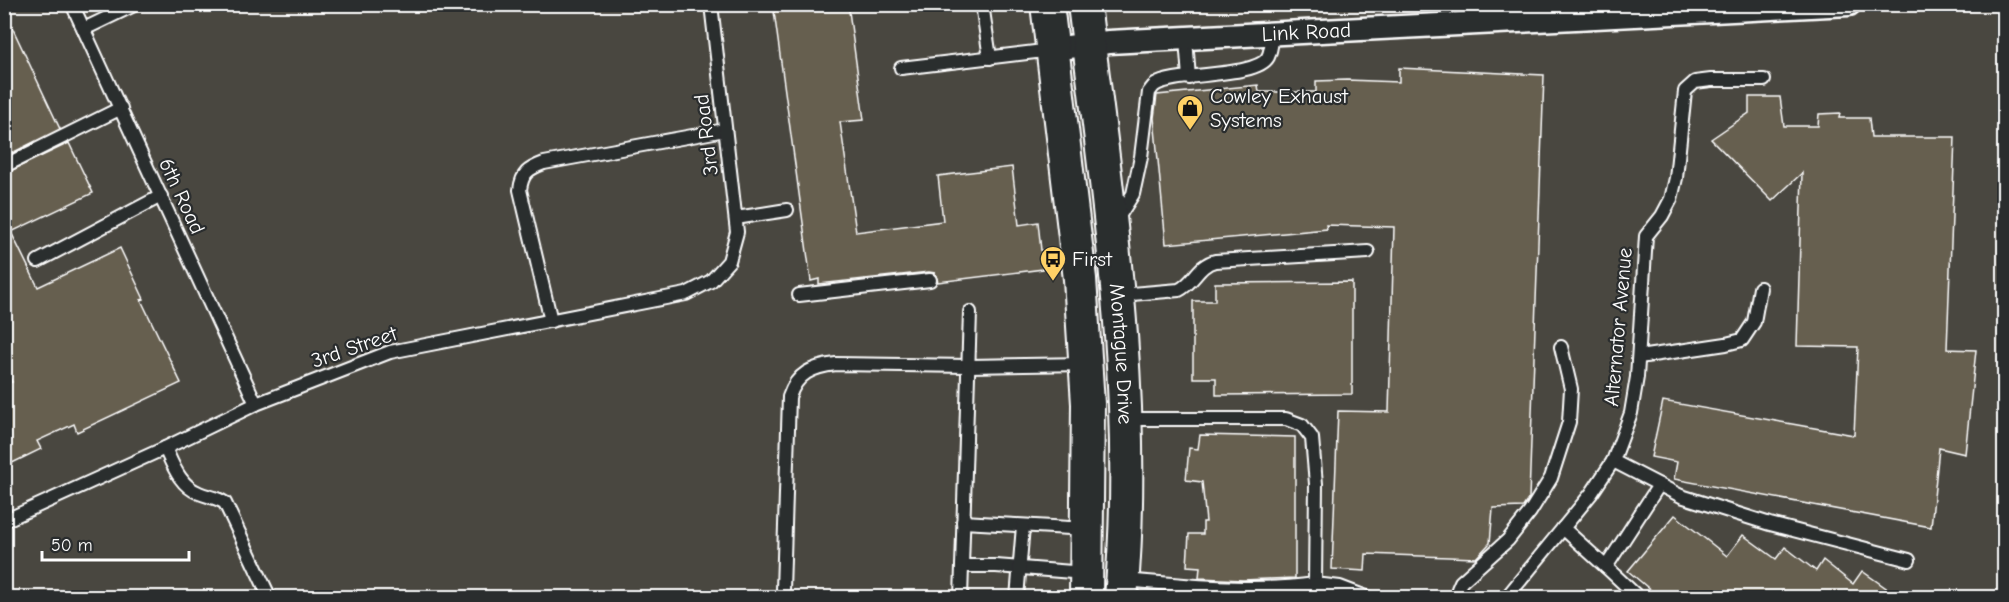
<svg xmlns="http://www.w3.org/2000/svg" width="2009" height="602" font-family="'Comic Neue',sans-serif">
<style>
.built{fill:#49463f}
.building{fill:#665e4f;stroke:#fff;stroke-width:1.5}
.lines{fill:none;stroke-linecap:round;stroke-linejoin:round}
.service-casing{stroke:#fff;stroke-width:16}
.minor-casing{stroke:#fff;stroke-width:27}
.secondary-casing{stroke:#fff;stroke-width:36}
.service{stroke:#2a2d2e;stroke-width:12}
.minor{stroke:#2a2d2e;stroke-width:22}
.secondary{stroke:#2a2d2e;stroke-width:32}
.labels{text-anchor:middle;stroke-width:4.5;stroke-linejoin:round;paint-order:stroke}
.street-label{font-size:21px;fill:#fff;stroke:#2a2d2e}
.poi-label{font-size:21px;fill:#fff;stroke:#2a2d2e;text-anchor:start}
</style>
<rect width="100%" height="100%" fill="#3c3c38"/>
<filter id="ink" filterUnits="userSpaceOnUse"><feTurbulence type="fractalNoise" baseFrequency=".0167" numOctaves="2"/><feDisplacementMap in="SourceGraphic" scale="12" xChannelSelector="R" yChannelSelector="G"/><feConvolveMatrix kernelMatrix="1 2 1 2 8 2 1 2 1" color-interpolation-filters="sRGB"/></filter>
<g filter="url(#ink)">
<path class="built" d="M4,5h2000v592h-1999z"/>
<g class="building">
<path d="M773,4h75l16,116 -24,2 16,110 87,-11 -5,-45 74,-9 7,58 19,-3 5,47 -105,13 -3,-9 -6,-1 -110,12v-5l-8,2z"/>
<path d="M4,10l56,119 -56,28z"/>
<path d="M1399,68l145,7 -15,423 -6,9 -30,1 -3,35 -14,15 -110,-4 -1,17 -33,-2 6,-158 51,1 5,-185 -68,-2 1,4 -161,15 -12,-126 3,-23 101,-10 1,7h57v-11l31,-1 52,2z"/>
<path d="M1749,97h31l4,29h34l1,-12 21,-1 -1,5h30l2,19h84l-8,212 29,1 -11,104 -26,-6 -8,79 -257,-48 3,-17 -26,-5 12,-56 191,34 4,-88 -61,-1 5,-173 -30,28 -61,-62 38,-26z"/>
<path d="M69,143l24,50 -82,39 27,55 82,-39 24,51 -3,1 40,83 -104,49 -3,-8 -37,17 4,8 -37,18v-81l8,-4 -8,-15v-193z"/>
<path d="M1352,282v112l-136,1v-17h-23v-77h22v-18z"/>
<path d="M1200,435l95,2v141l-52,2 -44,-2 1,-11 -13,-1 2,-32h14v-12h3l-4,-40 -16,-2 3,-32 9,1z"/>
<path d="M1675,515l52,41 16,-21 33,24 9,-12 31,24 7,-11 30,24 9,-13 37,26h-240l-31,-26z"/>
<path d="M1198,594l45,2h34v1h-79z"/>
</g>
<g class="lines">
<g class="service-casing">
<g id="service">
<path d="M72,4l184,400"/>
<path d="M982,4l8,54"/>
<path d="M84,29l52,-25"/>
<path d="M1186,39l3,39"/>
<path d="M901,68l151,-18"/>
<path d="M4,166l117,-58"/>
<path d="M736,218l51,-8"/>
<path d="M1116,221l17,-27 8,-37 8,-65c2,-2 3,-5 6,-7 19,-13 102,-7 113,-28 3,-6 4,-16 5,-23"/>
<path d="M38,261l123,-65"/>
<path d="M799,295l131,-15"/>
<path d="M1120,295l59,-5c15,-7 19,-25 36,-29l153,-9"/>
<path d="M551,321l-31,-131c2,-17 8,-21 24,-27l181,-33"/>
<path d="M1639,357l87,-13 16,-4 12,-18 6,-34"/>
<path d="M165,448c8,17 15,38 34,45 9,4 18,4 26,10l45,95"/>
<path d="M1613,461l68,35 89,28 139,36"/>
<path d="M4,521l161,-73 91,-44 134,-52 296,-58 25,-13 18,-20 8,-29 -26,-228"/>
<path d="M963,522l124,7"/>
<path d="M1563,528l43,39"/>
<path d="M962,566h34l89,7"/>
<path d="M1124,580c64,5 127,13 191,4l1,-100 -4,-46 -10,-13 -16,-6h-160"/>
<path d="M1315,584l25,3 29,11"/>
<path d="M783,590l6,-193c8,-24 23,-30 47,-33l133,2 117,-2"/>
<path d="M961,598l9,-286"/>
<path d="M1017,598l6,-72"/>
<path d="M1459,598l-1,-9 3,-7 47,-42 22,-28 21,-34 18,-56 2,-33 -10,-42"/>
<path d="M1506,598l85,-104 22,-33 18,-48 6,-36 9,-141 16,-20 9,-17 5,-21 9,-87 10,-9 16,-2h53"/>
<path d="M1639,598l-33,-31 53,-82"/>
</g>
</g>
<g class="minor-casing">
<g id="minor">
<path id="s1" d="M1052,49l57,-7 740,-38"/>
</g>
</g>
<g class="secondary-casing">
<g id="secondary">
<path d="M1047,4l33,275 8,125 -2,194"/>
<path id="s2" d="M1084,4c24,197 55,395 37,594"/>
</g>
</g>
<use href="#service" class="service"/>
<use href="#minor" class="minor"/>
<use href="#secondary" class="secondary"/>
</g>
</g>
<defs>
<g id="shop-pin" transform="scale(1.35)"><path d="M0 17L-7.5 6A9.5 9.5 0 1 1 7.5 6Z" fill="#ffd166" stroke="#2a2d2e"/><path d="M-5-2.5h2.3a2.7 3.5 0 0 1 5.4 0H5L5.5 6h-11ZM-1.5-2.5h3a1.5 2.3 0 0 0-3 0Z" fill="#111"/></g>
<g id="bus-pin" transform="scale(1.35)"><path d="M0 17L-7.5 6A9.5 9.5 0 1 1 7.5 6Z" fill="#ffd166" stroke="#2a2d2e"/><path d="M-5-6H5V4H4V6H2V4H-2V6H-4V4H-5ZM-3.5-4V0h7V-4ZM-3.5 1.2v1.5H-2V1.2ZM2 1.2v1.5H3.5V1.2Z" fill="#111"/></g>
</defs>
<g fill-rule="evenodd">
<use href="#shop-pin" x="1190" y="108"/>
<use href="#bus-pin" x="1053" y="259"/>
</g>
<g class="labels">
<g class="street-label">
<text dy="7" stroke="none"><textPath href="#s1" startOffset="255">Link Road</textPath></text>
<text transform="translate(706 135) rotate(-97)" y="7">3rd Road</text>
<text transform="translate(182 196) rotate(65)" y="7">6th Road</text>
<text transform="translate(1618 327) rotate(-85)" y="7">Alternator Avenue</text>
<text transform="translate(354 347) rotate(-19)" y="7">3rd Street</text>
<text dy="7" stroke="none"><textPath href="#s2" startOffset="352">Montague Drive</textPath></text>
</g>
<g class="poi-label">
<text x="1210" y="103">Cowley Exhaust<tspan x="1210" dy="24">Systems</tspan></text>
<text x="1072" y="266">First</text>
</g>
</g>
<rect width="2009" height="602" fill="none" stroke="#2a2d2e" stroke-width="24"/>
<rect x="12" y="12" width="1985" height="578" fill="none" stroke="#fff" stroke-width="2" filter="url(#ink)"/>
<path d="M42 551v9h147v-9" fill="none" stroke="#ffffff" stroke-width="3"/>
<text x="51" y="551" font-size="18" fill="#ffffff" stroke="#2a2d2e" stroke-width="4.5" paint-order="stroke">50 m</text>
</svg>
